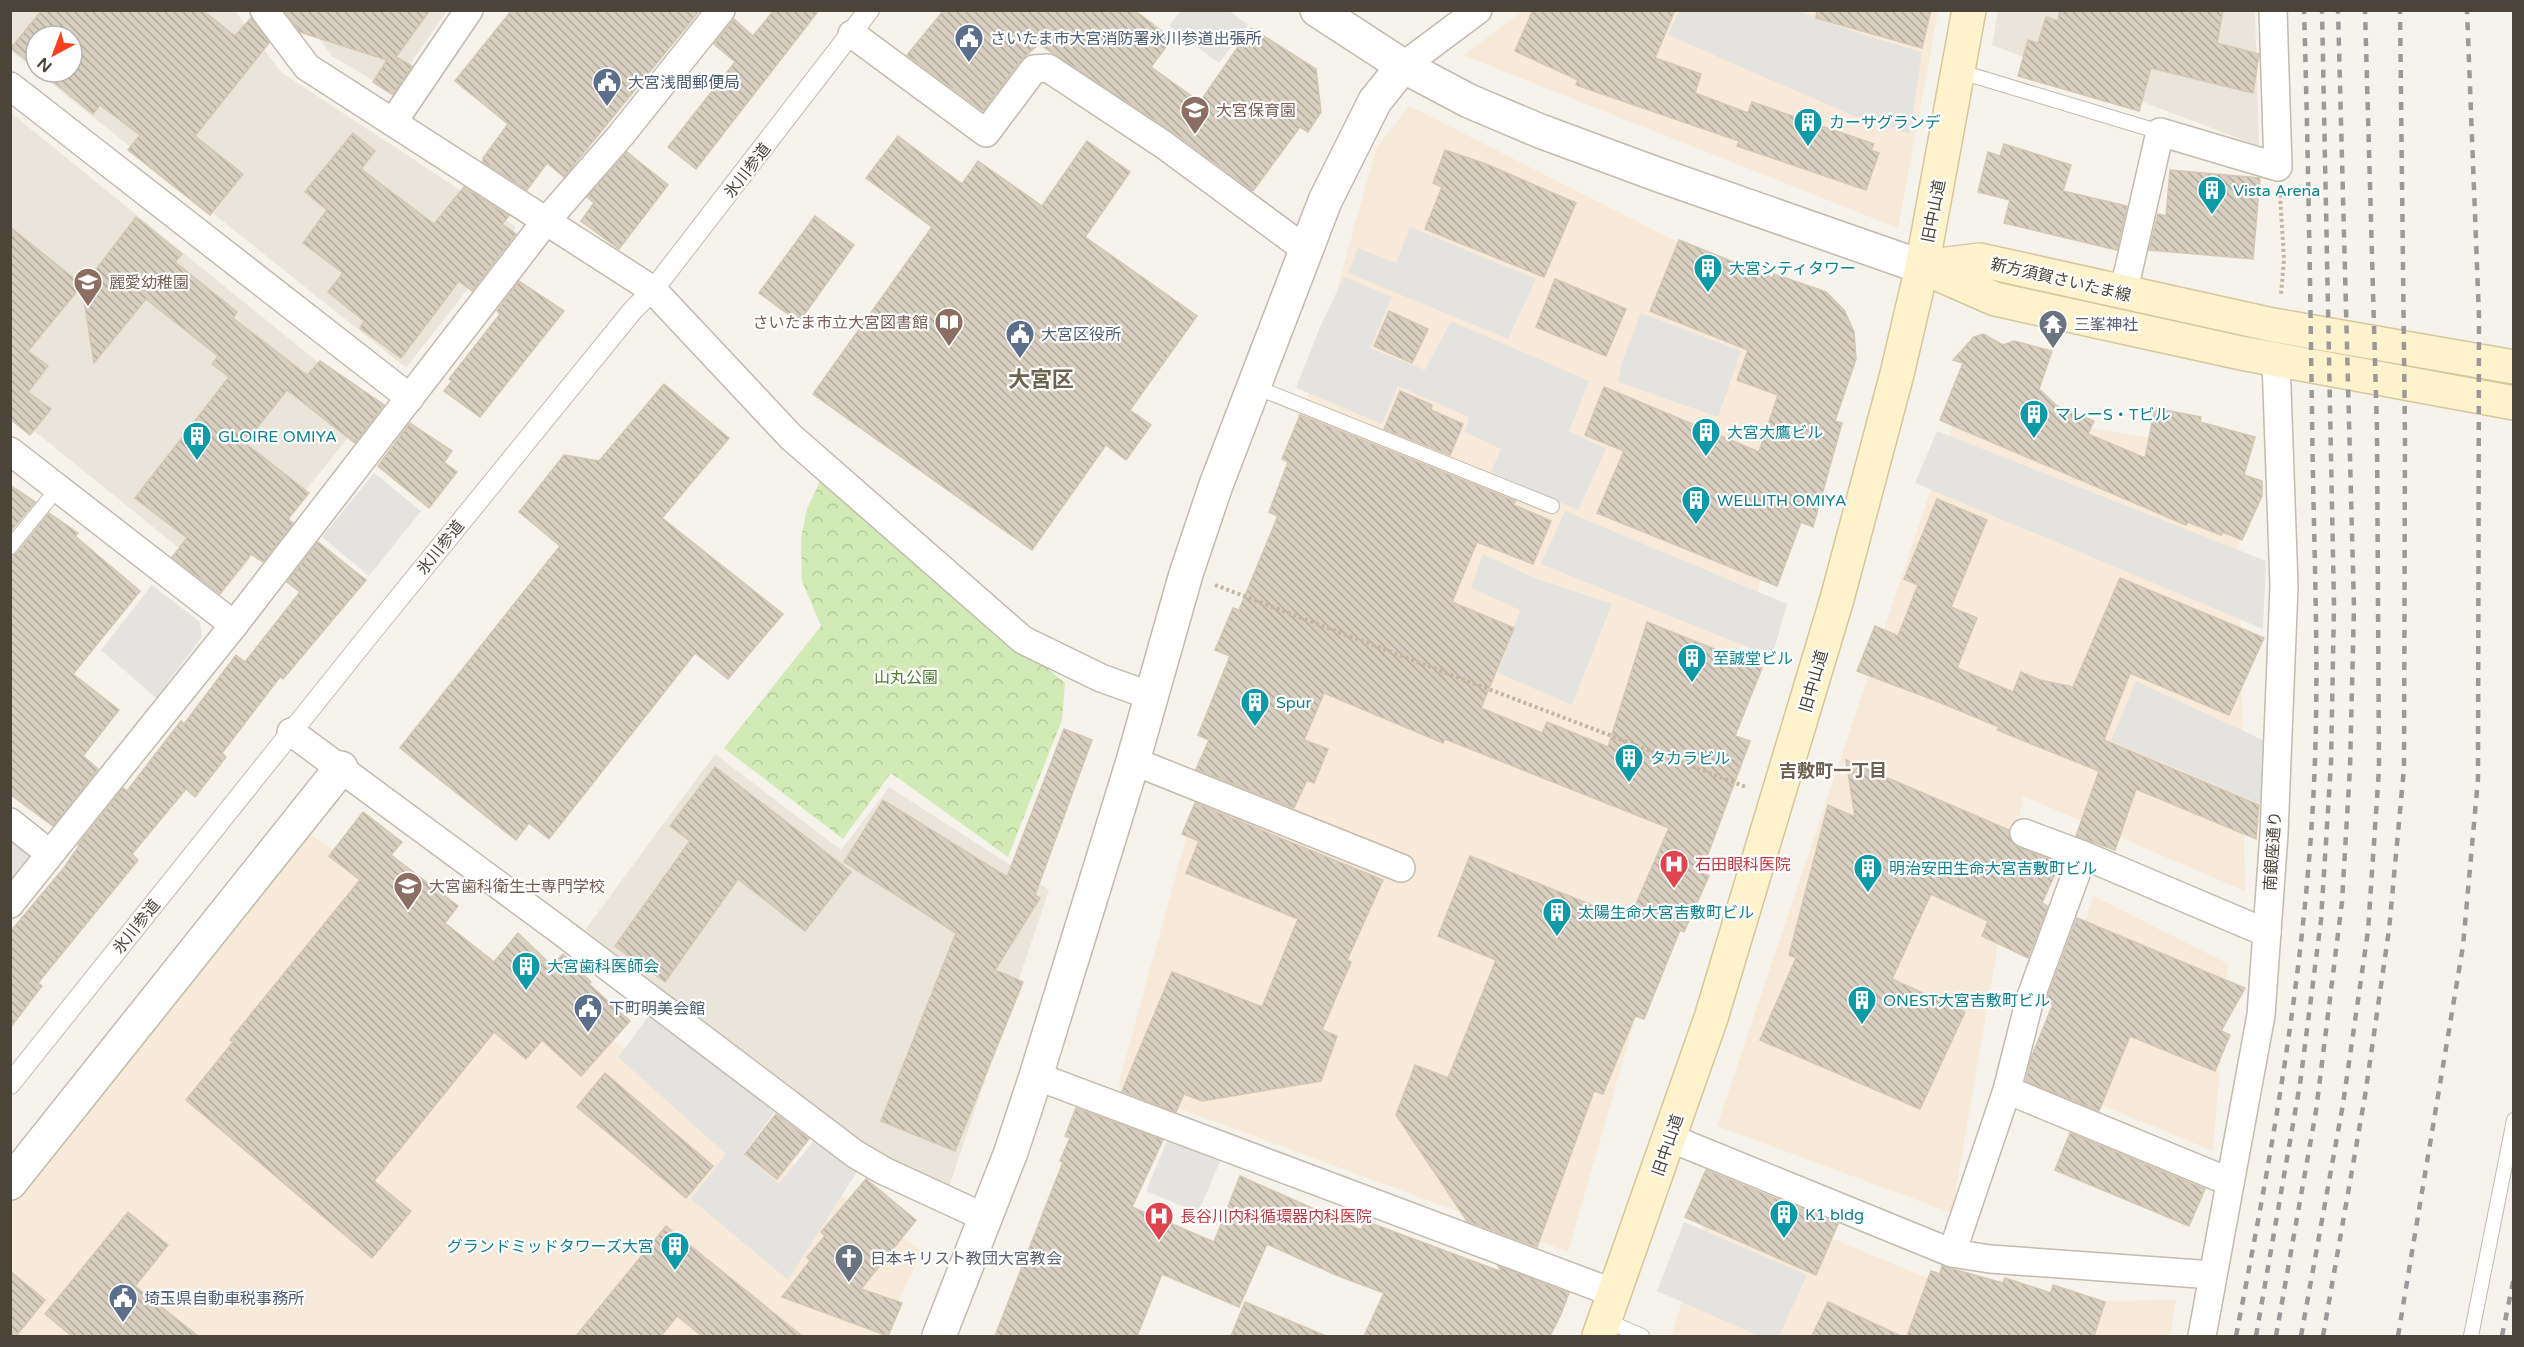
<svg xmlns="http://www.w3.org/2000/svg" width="2524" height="1347" font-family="'Varela Round','Noto Sans JP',sans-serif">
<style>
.residential{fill:#eae5da}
.commercial{fill:#f7ead8}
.park{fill:url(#park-crowns)}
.parking{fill:#e5e3e0}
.building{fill:url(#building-back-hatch);stroke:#d3c7b4;stroke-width:1.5}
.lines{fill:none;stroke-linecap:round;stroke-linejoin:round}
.service-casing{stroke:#c2bbae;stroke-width:16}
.pedestrian-casing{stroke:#c2bbae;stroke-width:22}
.minor-casing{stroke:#c2bbae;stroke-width:30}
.tertiary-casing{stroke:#c2bbae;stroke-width:36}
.secondary-casing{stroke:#d6c79b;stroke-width:36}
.path{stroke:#c4b79f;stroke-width:4;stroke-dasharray:3 3;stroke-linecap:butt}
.service{stroke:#fff;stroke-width:14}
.pedestrian{stroke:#fff;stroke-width:20}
.minor{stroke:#fff;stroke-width:27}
.tertiary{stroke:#fff;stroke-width:33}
.secondary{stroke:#fff3cd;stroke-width:33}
.rail{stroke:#9a9a9a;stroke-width:4.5;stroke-dasharray:8 8;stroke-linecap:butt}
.labels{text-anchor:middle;stroke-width:4.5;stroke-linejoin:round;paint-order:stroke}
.service-label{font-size:16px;fill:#4e5e75;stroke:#fff;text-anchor:start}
.education-label{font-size:16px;fill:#785e54;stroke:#fff;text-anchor:start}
.culture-label{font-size:16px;fill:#0d838f;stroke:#fff;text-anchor:start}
.street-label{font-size:16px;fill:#4b4439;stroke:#fff}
.worship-label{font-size:16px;fill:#5b616d;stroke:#fff;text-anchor:start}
.park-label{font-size:16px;fill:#4a7f2a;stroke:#fff}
.health-label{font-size:16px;fill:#be3a42;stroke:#fff;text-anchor:start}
.neighbourhood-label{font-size:18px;font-weight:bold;fill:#6e6250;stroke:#fff}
.district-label{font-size:22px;font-weight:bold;fill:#6e6250;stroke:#fff}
</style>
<defs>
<pattern id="park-crowns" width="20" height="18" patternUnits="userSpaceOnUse" patternTransform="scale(1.5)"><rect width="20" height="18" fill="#d2eab5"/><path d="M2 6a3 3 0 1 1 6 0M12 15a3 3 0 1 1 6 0" fill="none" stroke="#b6ca9c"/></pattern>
<pattern id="building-back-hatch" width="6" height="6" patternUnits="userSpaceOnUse" patternTransform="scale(1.5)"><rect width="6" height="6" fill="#d8cfc1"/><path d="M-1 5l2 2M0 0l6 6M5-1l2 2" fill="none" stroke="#b1aa9e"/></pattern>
</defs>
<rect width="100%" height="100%" fill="#f6f3ec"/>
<g class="residential">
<path d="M10,11h225l46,61 235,155 -110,141 -369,-296h35v-36h-36v35l-25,-20z"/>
<path d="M298,11h149l-56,80 -59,-35z"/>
<path d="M1998,11h257l4,135 -267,-101z"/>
<path d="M10,112l363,295 -146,180 -216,-175z"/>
<path d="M715,754l126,96 48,-63 160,103 -100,297 -82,-38 -282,-219z"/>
</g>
<g class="commercial">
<path d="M1523,11h415l-40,217 -435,-173z"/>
<path d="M1409,106l426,216 -267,930 -450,-166 258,-938z"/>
<path d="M1959,406l279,47 7,438 -222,-95 -71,417 -235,-87z"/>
<path d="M295,824l627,427 -40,85h-871l-1,-155z"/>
<path d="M2093,896l135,68 -15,187 -176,-73z"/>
<path d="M1713,1188l273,115 190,-3 -6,36h-498z"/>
</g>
<path class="park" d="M822,477l243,206 -3,37 -54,137 -117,-84 -48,66 -119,-91 97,-122 -19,-45 -1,-43 6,-29z"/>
<g class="parking">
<path d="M1181,11h48l19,14 -29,38 -50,-37z"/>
<path d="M1679,11h119l62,23 62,18 -12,82 -61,-20 -181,-79z"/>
<path d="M1410,227l126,52 -28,60 -160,-66 10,-25 38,15z"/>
<path d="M1344,277l48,20 -22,51 55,22 26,-49 138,60 -20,50 37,18 -28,61 -87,-38 10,-23 -36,-17 4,-15 -71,-31 -16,38 -86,-36 24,-61z"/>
<path d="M1641,313l100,38 -23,66 -100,-35 4,-20z"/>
<path d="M1937,431l329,130 -3,68 -348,-146z"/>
<path d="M374,473l47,38 -52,65 -47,-39z"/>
<path d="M1565,511l222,93 -15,53 -231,-93z"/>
<path d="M1483,554l52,24 77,26 -40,101 -74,-32 22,-63 -49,-22z"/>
<path d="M152,585l48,37 2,15 -46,61 -55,-48z"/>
<path d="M2136,681l129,60 -2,64 -152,-64z"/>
<path d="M11,839l23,19 -23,31z"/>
<path d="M651,1013l125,97 -33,44 36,30 36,-45 43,31 -70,110 -97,-81 35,-45 -108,-97z"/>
<path d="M1169,1136l52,23 -23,54 -52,-22z"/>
<path d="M1684,1222l123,53 -28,61h-20l-102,-45z"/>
</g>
<g class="building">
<path d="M42,10h160l33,26 16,-18 18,25 -74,93 48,38 -33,41 -82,-65 12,-15 -40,-30 -7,9 -52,-42h31v-36h-36v32l-25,-20z"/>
<path d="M284,10h146l-34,47 16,9 -19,29 -20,-13 14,-22 -87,-28z"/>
<path d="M512,10h188l-136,167 -17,-14 -20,27 -44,-28v-4l25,-34 -53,-43z"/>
<path d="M774,10h45l-123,159 -28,-22 67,-85 -21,-18 20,-25 19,17z"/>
<path d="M944,10h190l38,29 -21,28 49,35 51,-74 65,41 5,43 -13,20 -8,-5 -47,64 -80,-59 -134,-88 -18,16 -38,51 -76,-56z"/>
<path d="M1533,10h142l-20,48 46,16 -6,19 53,20 4,-11 122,42 -3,6 8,3 -13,37 -129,-44 2,-5 -163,-56 2,-5 -63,-29z"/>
<path d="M1817,10h114l-9,38 -106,-30z"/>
<path d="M2060,10h163l-6,33 42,11 -6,39 -102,-25 -12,43 -121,-35 10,-36 10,3 8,-26 12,4z"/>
<path d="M353,133l22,18 -14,18 73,55 30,-37 45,29 -7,8 14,10 -44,57 -13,-10 -58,77 -41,-30 4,-7 -36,-29 15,-19 -40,-30 24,-33 -22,-18z"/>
<path d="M898,136l64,48 16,-23 64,45 45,-65 43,31 -45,65 112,79 -67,94 21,15 -25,35 -20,-15 -74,105 -219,-156 119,-167 -66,-49z"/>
<path d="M2004,144l67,21 -8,26 64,15 -10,44 -113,-27 6,-23 -32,-8 10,-40 12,4z"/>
<path d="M1445,150l41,14 90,39 -32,74 -119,-48 17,-42 -9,-4z"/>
<path d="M627,152l41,33 -49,64 -38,-28 13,-18 -7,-6z"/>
<path d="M2170,170l90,8 -7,81 -104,-9 9,-36 8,2z"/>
<path d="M815,216l39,29 -55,77 -40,-29z"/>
<path d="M136,217l46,37 -7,8 62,50 -4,6 74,57 13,-14 64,44 -29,38 -68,-53 -42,53 64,50 -21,26 5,4 -30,39 -12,-8 -31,40 -48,-37 15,-19 -52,-40 94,-121 -17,-13 6,-8 -72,-57 -52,64 -12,-75z"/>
<path d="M10,227l72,58 -54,66 20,15 -20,26 23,17 -21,26 -20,-16z"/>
<path d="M1679,240l94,38 1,-4 52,18 18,18 10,22 2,27 -21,62 7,2 -29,104 -12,-5 -24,64 -180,-73 27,-62 -39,-16 19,-48 155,65 19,-57 -41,-15 11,-30 -98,-39z"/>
<path d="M1555,279l71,30 -20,47 -70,-29z"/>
<path d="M519,281l45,30 -84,106 -36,-26 8,-10 -3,-2 51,-65 -3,-3z"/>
<path d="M1389,311l39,18 -16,34 -38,-17z"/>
<path d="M1983,334l20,11 11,-4 38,10 -13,38 18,17 37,15 -6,13 57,24 10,-50 46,9 -1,5 55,15 -11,38 18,6v15l-20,44 -19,-8 -2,3 -33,-13 -2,3 -246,-105 23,-57 -10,-3 21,-23z"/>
<path d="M664,384l65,54 -67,80 121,96 -55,65 -33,-26 -146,186 -20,-16 -13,17 -116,-92 160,-202 -41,-34 45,-57 35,6z"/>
<path d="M1400,391l32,14 -1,5 32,14 -13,31 -66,-26z"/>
<path d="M1300,415l215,86 -1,4 37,16 -18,43 -56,-22 -25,60 62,26 -33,80 61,25 5,-11 61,25 39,-125 115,46 -27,68 15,5 -49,132 8,3 -25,56 -4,-2 -36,89 -9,-3 -32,78 -9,-3 -57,156 -70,-26 -71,-106 19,-50 33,13 48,-118 -58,-24 32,-80 159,64 40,-92 -181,-72 -43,-17 -2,4 -119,-50 -20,47 24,9 -14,34 -7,-3 -13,28 -98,-39 13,-29 -11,-5 32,-79 -15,-6 18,-42 6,2 39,-94 -9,-4 19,-50 -6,-3z"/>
<path d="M410,423l42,28 -8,11 13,10 -28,36 -51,-42z"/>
<path d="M10,485l25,17 -25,30z"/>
<path d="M1937,499l50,21 -36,87 26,11 -20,50 56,24 8,-20 19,8 33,7 47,-109 144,60 -35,77 -99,-42 -26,67 155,65 -3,34 -120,-50 -21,61 -39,-14 23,-65 -102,-41 2,-3 -65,-27 -77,-29 18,-45 23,10 20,-51 -14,-6z"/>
<path d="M49,513l29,20 -3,3 65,55 -67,83 46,36 -36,46 15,13 -45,57 -43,-32v-238l7,-3z"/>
<path d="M318,542l48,38 -83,99 -3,-2 -58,76 4,4 -31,40 -9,-8 -54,65 6,6 -100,123 4,3 -32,42v-96l53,-63 16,-23 -1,-1 45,-57 4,3 54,-70 3,3 52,-69 9,7 55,-70 -13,-10z"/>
<path d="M1064,729l28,11 -57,155 5,3 -45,72 28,12 -68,169 -74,-30 75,-188 -112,-71 39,-62 124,77z"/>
<path d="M1846,760l163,70 3,13 6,4 42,16 -18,40 6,3 -20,52 -46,-22 6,-15 -57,-27 -39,85 73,33 -45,97 -160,-69 36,-82 -7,-3 39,-150 27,12z"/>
<path d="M715,767l136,105 -46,59 -67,-52 -73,103 -50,-36 75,-105 -20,-15z"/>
<path d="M1195,803l188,77 -36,80 4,2 -29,68 15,6 -16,45 -119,20 -18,-7 -8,18 -54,-21 50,-119 90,35 36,-88 -112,-46 13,-32 -17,-7z"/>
<path d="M363,812l39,30 -11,13 67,51 -13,17 49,39 24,-29 34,33 11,-12 28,28 -2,2 41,37 -49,55 -39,-36 -16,19 -32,-27 -120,149 37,30 -39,47 -186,-158 47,-58 -3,-2 130,-160 -31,-24z"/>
<path d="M2077,918l168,70 -24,43 9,4 -15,36 -85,-35 -31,75 -73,-30 5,-23 22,-54 -7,-3z"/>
<path d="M605,1073l108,93 -27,32 -109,-91z"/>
<path d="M1076,1108l87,32 -31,67 82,35 26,-66 121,54 4,-9 137,51 -4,-6 71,27 -8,21 -11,22h-186l20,-43 -48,-18 -69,-31 -28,63 -77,-33 -25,62h-142l68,-174 -3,-1 10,-23 -5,-2z"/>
<path d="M776,1114l33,25 -32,40 -32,-25z"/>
<path d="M2070,1133l135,56 -16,37 -134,-56z"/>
<path d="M1706,1170l132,54 -22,51 -131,-58z"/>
<path d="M866,1179l50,41 -55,69 41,14 -14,33 -106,-39 28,-36 -3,-4 18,-21 -4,-4z"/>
<path d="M128,1212l40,33 -33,41 63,50h-126l-27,-22z"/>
<path d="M666,1226l42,34 94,76h-100l-25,-20 -16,20h-85z"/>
<path d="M1942,1266l61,17 2,-5 46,15 2,-8 52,17 -11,34h-187l24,-65 9,3z"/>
<path d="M10,1271l35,29 -29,36h-6z"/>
<path d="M1245,1302l81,34h-95z"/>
<path d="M1828,1302l73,34h-89z"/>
</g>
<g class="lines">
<g class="service-casing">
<g id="service">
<path d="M1958,71l202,61"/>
<path d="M1253,386l299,120"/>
<path d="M10,547l48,-59"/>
<path d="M1605,1320l37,16"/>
<path d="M2471,1336l43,-216"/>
</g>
</g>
<g class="pedestrian-casing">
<path id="pedestrian" d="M10,1084l363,-454 260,-320 20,-20 216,-280"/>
</g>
<g class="minor-casing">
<g id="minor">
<path d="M264,10l43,57 346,223 138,147 232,203 78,38 50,18"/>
<path d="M852,34l134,99 48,-64 14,-1 116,77 141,104"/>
<path d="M1403,66l75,-56"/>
<path d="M10,86l400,312"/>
<path d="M393,122l76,-112"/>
<path d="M2123,294l37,-162 118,35 -5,-157"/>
<path d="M10,451l224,174"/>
<path d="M291,732l267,197 297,225 29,17 102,47"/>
<path d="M1133,761l268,107"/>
<path d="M10,822l40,32"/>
<path d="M2024,833l59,22 184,78"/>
<path d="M10,904l224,-279 312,-404 75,-86 100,-125"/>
<path d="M1036,1076l578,217"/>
<path d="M2007,1090l223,92"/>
<path d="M1670,1138l282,115 38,6 223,16"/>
<path d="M1952,1253l55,-163 23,-91 53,-144"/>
<path d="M2202,1336l59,-321 13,-181 10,-248 -8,-226"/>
</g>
</g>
<g class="tertiary-casing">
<g id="tertiary">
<path d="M1317,10l86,56 66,35 71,30 119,44 263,92"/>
<path d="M10,1183l331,-415"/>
<path d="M939,1336l72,-184 25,-76 97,-315 53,-187 30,-89 109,-284 50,-100 28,-35"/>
</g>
</g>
<g class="secondary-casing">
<g id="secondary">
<path d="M1922,267l73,32 246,54 273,50"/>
<path d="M1922,267l58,-7 293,65 241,42"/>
<path d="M1599,1336l112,-318 126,-419 60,-225 25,-107 47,-257"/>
</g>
</g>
<g class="path">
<path d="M2280,195l4,64 -3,36"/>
<path d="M1215,585l531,202"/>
</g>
<use href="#service" class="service"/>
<use href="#pedestrian" class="pedestrian"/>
<use href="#minor" class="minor"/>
<use href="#tertiary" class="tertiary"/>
<use href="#secondary" class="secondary"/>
<g class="rail">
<path d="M2236,1336c37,-189 72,-382 79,-576 4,-116 -2,-232 -3,-348 -2,-134 -4,-268 -8,-402"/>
<path d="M2256,1336l44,-252 21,-164 10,-157 3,-158 -12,-595"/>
<path d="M2276,1336l40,-225 26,-209 8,-135 4,-160 -16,-597"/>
<path d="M2301,1336l42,-232 25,-173 11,-162 -2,-338 -12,-421"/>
<path d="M2323,1336l42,-240 24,-166 15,-162 1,-330 -5,-428"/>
<path d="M2398,1336l65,-390 15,-167 1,-462 -12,-307"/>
<path d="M2502,1336l12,-59"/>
</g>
</g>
<defs>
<g id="civic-pin" transform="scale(1.5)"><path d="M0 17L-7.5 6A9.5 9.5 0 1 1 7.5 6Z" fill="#5c6f8a" stroke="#fff"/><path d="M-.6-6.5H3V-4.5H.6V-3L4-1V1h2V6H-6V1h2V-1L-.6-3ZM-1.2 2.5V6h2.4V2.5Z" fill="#fff"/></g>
<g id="school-pin" transform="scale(1.5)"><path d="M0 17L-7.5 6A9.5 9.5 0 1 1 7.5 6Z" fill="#8d6e63" stroke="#fff"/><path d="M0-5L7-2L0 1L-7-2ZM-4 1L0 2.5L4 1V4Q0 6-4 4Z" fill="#fff"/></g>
<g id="building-pin" transform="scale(1.5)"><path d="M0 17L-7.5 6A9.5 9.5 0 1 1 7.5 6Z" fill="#0f9aa8" stroke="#fff"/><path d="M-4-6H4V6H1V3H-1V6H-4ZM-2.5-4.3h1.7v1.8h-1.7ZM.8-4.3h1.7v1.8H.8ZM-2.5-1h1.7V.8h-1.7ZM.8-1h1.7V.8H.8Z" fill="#fff"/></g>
<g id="library-pin" transform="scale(1.5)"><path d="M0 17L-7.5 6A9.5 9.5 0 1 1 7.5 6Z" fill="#8d6e63" stroke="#fff"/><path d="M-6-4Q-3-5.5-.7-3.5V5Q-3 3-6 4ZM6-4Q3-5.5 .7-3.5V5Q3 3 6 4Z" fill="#fff"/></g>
<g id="temple-pin" transform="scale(1.5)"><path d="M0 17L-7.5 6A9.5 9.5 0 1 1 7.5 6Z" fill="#6b7280" stroke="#fff"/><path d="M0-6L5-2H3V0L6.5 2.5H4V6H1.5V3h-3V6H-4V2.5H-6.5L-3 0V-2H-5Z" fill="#fff"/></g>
<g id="hospital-pin" transform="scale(1.5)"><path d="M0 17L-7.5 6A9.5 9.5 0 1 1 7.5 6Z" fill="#e0444e" stroke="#fff"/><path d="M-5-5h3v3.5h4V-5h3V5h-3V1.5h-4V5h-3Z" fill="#fff"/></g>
<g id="university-pin" transform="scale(1.5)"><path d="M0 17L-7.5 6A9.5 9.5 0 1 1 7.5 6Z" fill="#8d6e63" stroke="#fff"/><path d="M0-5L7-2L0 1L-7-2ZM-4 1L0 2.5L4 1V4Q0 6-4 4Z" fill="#fff"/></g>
<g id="church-pin" transform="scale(1.5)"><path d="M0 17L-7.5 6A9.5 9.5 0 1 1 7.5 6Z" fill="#6b7280" stroke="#fff"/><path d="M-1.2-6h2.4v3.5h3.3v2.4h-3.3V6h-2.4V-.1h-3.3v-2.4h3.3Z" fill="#fff"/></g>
</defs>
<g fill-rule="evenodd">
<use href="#civic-pin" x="969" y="38"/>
<use href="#civic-pin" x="607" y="82"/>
<use href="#school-pin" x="1195" y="110"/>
<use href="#building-pin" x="1808" y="122"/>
<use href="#building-pin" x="2212" y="190"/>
<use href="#building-pin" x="1708" y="268"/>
<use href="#school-pin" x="88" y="282"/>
<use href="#library-pin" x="949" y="322"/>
<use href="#temple-pin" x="2053" y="324"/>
<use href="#civic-pin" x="1020" y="334"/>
<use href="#building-pin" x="2034" y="414"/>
<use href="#building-pin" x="1706" y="432"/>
<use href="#building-pin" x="197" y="436"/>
<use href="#building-pin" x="1696" y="500"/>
<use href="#building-pin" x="1692" y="658"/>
<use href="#building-pin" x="1255" y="702"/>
<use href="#building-pin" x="1629" y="758"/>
<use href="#hospital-pin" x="1674" y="864"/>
<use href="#building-pin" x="1868" y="868"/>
<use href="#university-pin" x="408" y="886"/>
<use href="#building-pin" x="1557" y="912"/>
<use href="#building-pin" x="526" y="966"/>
<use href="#building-pin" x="1862" y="1000"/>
<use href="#civic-pin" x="588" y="1008"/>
<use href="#building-pin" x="1784" y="1214"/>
<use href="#hospital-pin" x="1159" y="1216"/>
<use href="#building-pin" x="675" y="1246"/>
<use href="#church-pin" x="849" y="1258"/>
<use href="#civic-pin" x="123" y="1298"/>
</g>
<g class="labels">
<g class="service-label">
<text x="990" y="44">さいたま市大宮消防署氷川参道出張所</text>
<text x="628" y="88">大宮浅間郵便局</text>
<text x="1041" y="340">大宮区役所</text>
<text x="609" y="1014">下町明美会館</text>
<text x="144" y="1304">埼玉県自動車税事務所</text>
</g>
<g class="education-label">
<text x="1216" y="116">大宮保育園</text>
<text x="109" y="288">麗愛幼稚園</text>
<text x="928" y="328" text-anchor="end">さいたま市立大宮図書館</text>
<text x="429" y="892">大宮歯科衛生士専門学校</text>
</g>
<g class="culture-label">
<text x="1829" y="128">カーサグランデ</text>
<text x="2233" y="196">Vista Arena</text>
<text x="1729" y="274">大宮シティタワー</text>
<text x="2055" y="420">マレーS・Tビル</text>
<text x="1727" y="438">大宮大鷹ビル</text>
<text x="218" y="442">GLOIRE OMIYA</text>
<text x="1717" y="506">WELLITH OMIYA</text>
<text x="1713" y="664">至誠堂ビル</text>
<text x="1276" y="708">Spur</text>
<text x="1650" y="764">タカラビル</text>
<text x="1889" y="874">明治安田生命大宮吉敷町ビル</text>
<text x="1578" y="918">太陽生命大宮吉敷町ビル</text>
<text x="547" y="972">大宮歯科医師会</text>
<text x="1883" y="1006">ONEST大宮吉敷町ビル</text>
<text x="1805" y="1220">K1 bldg</text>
<text x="654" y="1252" text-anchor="end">グランドミッドタワーズ大宮</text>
</g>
<g class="street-label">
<text transform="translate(747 170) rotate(-52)" y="6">氷川参道</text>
<text transform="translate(1933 211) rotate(-79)" y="6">旧中山道</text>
<text transform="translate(2061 279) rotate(13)" y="6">新方須賀さいたま線</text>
<text transform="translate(440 547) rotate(-51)" y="6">氷川参道</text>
<text transform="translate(1813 681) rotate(-74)" y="6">旧中山道</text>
<text transform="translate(2272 851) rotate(-86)" y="6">南銀座通り</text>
<text transform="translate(136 926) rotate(-51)" y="6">氷川参道</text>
<text transform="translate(1667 1145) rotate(-71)" y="6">旧中山道</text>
</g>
<g class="worship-label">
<text x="2074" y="330">三峯神社</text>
<text x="870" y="1264">日本キリスト教団大宮教会</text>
</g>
<g class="park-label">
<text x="906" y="683">山丸公園</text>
</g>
<g class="health-label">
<text x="1695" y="870">石田眼科医院</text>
<text x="1180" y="1222">長谷川内科循環器内科医院</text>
</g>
<g class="neighbourhood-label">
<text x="1833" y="777">吉敷町一丁目</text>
</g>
<g class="district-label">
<text x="1041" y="387">大宮区</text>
</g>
</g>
<rect width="2524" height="1347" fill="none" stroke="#4b4439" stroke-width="24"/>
<g transform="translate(54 54) rotate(221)"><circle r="28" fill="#ffffff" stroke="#b7b4b0" stroke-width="1.5"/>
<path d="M0-4.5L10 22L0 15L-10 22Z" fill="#fc3f1d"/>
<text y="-9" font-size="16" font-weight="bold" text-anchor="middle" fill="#4b4439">N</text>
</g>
</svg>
